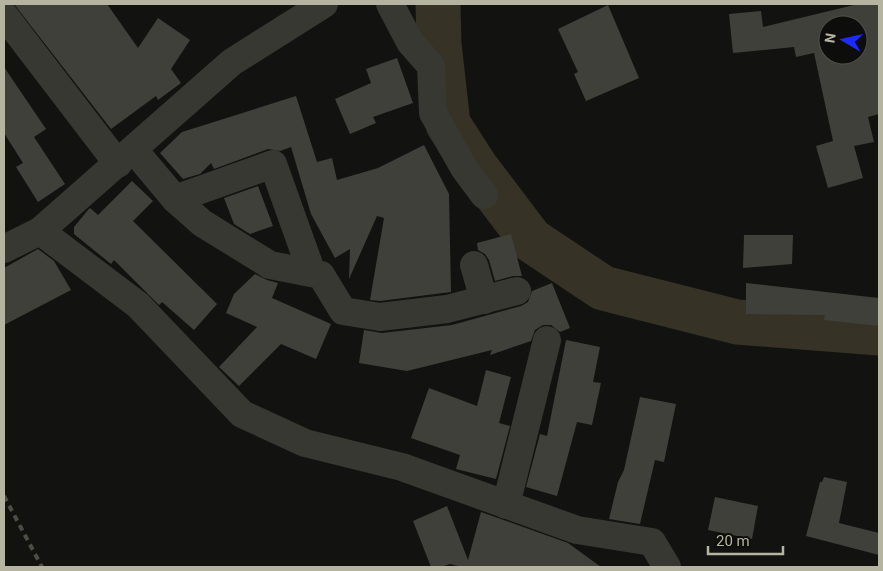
<svg xmlns="http://www.w3.org/2000/svg" width="883" height="571" font-family="Roboto,sans-serif">
<style>
.lines{fill:none;stroke-linecap:round;stroke-linejoin:round}
.river{stroke:#373226;stroke-width:45}
.building{fill:#3f403a;fill-rule:evenodd}
.street{stroke:#373831;stroke-width:28}
.rail{stroke:#4d4d44;stroke-width:4;stroke-dasharray:6 5;stroke-linecap:butt}
</style>
<rect width="100%" height="100%" fill="#121210"/>
<g class="lines">
<path class="river" d="M438,4l1,40 9,80 27,42 56,74 72,48 134,34 142,11"/>
</g>
<g class="building">
<path d="M14,4h93l31,44 20,-30 32,22 -19,29 10,14 -23,17 -2,-4 -45,33z"/>
<path d="M858,4h21v110l-11,3 6,25 -20,4 9,32 -35,10 -12,-42 17,-5 -19,-88 -18,4 -2,-10 -61,6 -4,-39 32,-3 2,16zM828,25h30v30h-30z"/>
<path d="M608,5l31,73 -53,23 -12,-27 4,-2 -20,-43z"/>
<path d="M397,58l16,45 -40,14 3,6 -26,11 -15,-35 36,-16 -5,-14z"/>
<path d="M4,67l42,62 -12,8 31,47 -27,18 -22,-35 7,-4 -19,-30z"/>
<path d="M296,96l21,66 15,-4 5,22 41,-12 46,-23 25,49 2,98 -71,9 -10,-1 14,-82 -7,-2 -28,63 1,-30 -15,9 -24,-44 -20,-67 -11,4 -12,-2 -54,20 -3,-6 -11,11 -17,5 -23,-26 22,-21z"/>
<path d="M132,181l21,20 -20,20 84,83 -23,26 -32,-28 -3,3 -45,-45 -3,4 -37,-30v-7l14,-17 2,-2 8,7z"/>
<path d="M258,186l15,40 -23,8 -16,-10 -10,-26z"/>
<path d="M511,234l11,42h-9l-18,5 -6,-21 -4,-6 -7,-4 -1,-7z"/>
<path d="M744,235h49l-1,29 -49,4z"/>
<path d="M38,249l16,12 17,29 -67,35v-57z"/>
<path d="M255,274l12,6 11,3 -6,15 59,26 -15,35 -35,-15 -42,42 -20,-19 38,-40 -31,-14 8,-19z"/>
<path d="M552,283l18,45 -10,4 -9,-7h-8l-8,5 -4,11 -41,14 2,-5 -85,21 -48,-8 5,-33 18,3 70,-8 69,-19 7,-4 4,-11z"/>
<path d="M746,283l133,15v28l-55,-6 1,-5 -79,-1z"/>
<path d="M566,340l34,7 -7,35 8,1 -9,42 -15,-3 -20,74 -31,-9 14,-53 7,2z"/>
<path d="M486,370l25,7 -12,46 11,3 -14,53 -40,-10 4,-14 -49,-17 18,-50 48,18z"/>
<path d="M640,397l36,7 -12,58 -9,-2 -15,64 -31,-5 9,-37 6,-12z"/>
<path d="M824,477l23,5 -8,41 40,10v22l-73,-19 14,-54h2z"/>
<path d="M715,497l43,9 -6,33 -44,-9z"/>
<path d="M447,506l21,54 13,-48 87,31 33,24h-139l-12,-3 -9,3h-10l-18,-46z"/>
</g>
<g class="lines">
<g class="street">
<path d="M390,4l20,38 21,24 2,47 31,55 20,27"/>
<path d="M4,15l114,149"/>
<path d="M134,150l41,49 27,24 68,42 51,10 22,36 37,6 67,-8 70,-18"/>
<path d="M175,199l98,-35 39,109"/>
<path d="M40,231l98,74 104,109 63,29 97,24 175,63 75,12 15,25"/>
<path d="M4,249l36,-18 192,-169 92,-58"/>
<path d="M474,265l10,35"/>
<path d="M506,505l41,-165"/>
</g>
<path class="rail" d="M4,496l38,71"/>
</g>
<rect width="883" height="571" fill="none" stroke="#b5b4a0" stroke-width="10"/>
<g transform="translate(843 40) rotate(279)"><circle r="24" fill="#0d0d0b" stroke="#505047"/>
<path d="M0-4L9 19L0 12L-9 19Z" fill="#1c2bff"/>
<text y="-8" font-size="14" font-weight="bold" text-anchor="middle" fill="#b5b4a0">N</text>
</g>
<path d="M708 546v8h75v-8" fill="none" stroke="#b5b4a0" stroke-width="2.5"/>
<text x="716" y="546" font-size="15" fill="#b5b4a0" stroke="#0d0d0b" stroke-width="4" paint-order="stroke">20 m</text>
</svg>
